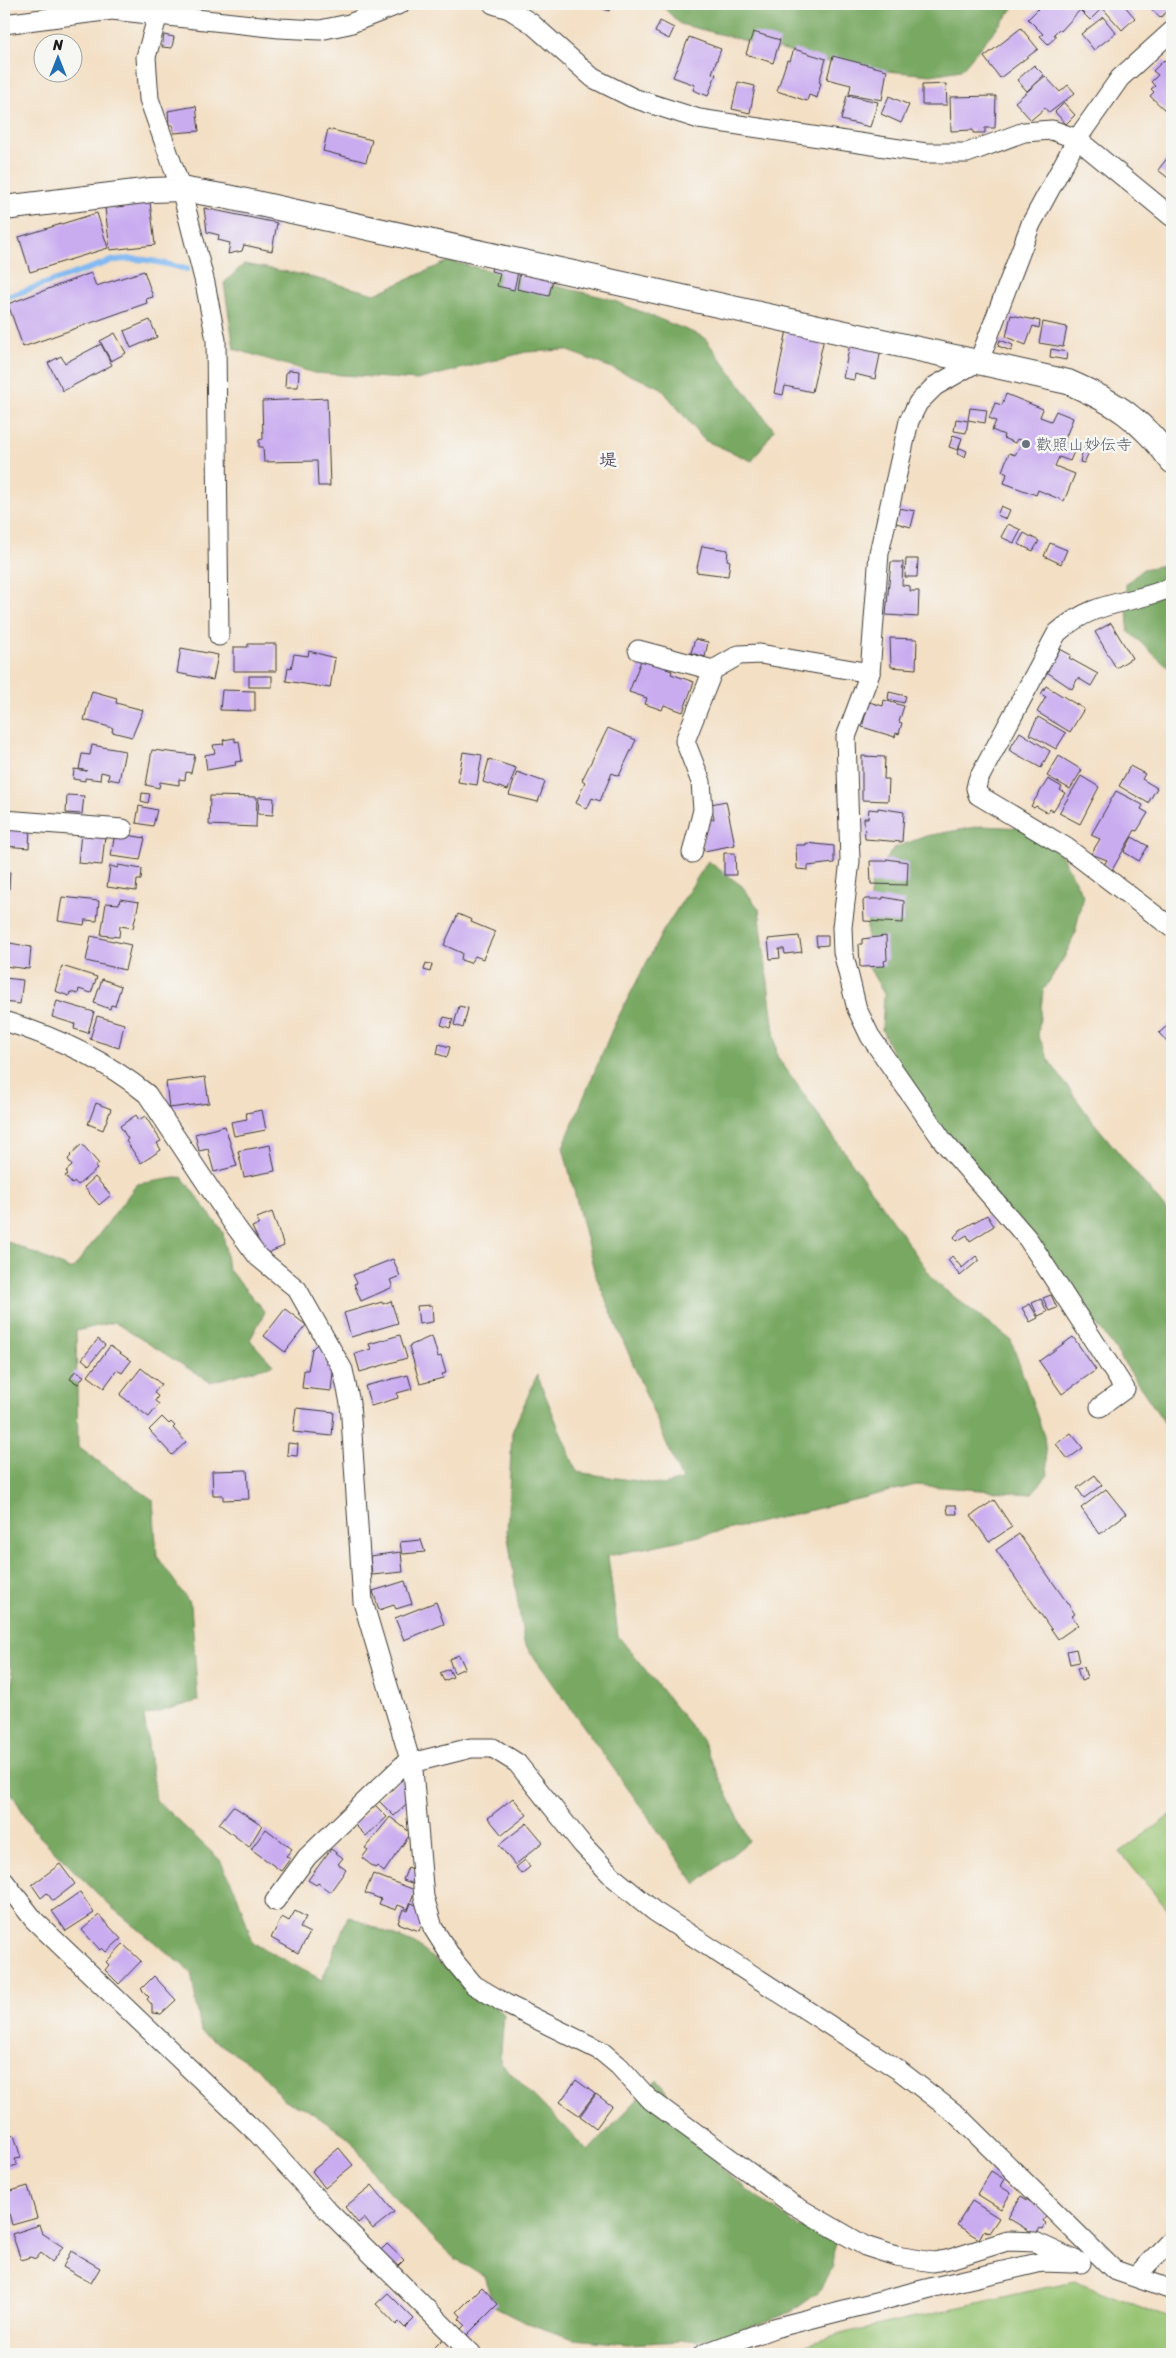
<svg xmlns="http://www.w3.org/2000/svg" width="1176" height="2358" font-family="Sriracha,'Klee One',sans-serif">
<style>
.green{fill:#95c270;stroke:#586f46}
.forest{fill:#78a862;stroke:#4a623f}
.lines{fill:none;stroke-linecap:round;stroke-linejoin:round}
.stream{stroke:#82b9f1;stroke-width:6}
.building{fill:#c9acf0}
.minor-casing{stroke:#3c3935;stroke-width:21}
.tertiary-casing{stroke:#3c3935;stroke-width:26}
.minor{stroke:#fff;stroke-width:19}
.tertiary{stroke:#fff;stroke-width:24}
.worship-dot{fill:#6b7280;stroke:#f6f6f2;stroke-width:2}
.labels{text-anchor:middle;stroke-width:5;stroke-linejoin:round;paint-order:stroke}
.worship-label{font-size:16px;fill:#5b616d;stroke:#f6f6f2;text-anchor:start}
.neighbourhood-label{font-size:18px;font-weight:bold;fill:#594e66;stroke:#f6f6f2}
</style>
<rect width="100%" height="100%" fill="#f6f6f2"/>
<filter id="ink" filterUnits="userSpaceOnUse"><feTurbulence type="fractalNoise" baseFrequency=".02" numOctaves="2"/><feDisplacementMap in="SourceGraphic" scale="10" xChannelSelector="R" yChannelSelector="G"/><feConvolveMatrix kernelMatrix="1 2 1 2 8 2 1 2 1" color-interpolation-filters="sRGB"/></filter>
<filter id="wash" filterUnits="userSpaceOnUse"><feTurbulence type="fractalNoise" baseFrequency=".0096" numOctaves="4" result="noise"/><feDisplacementMap in="SourceGraphic" scale="20" xChannelSelector="R" yChannelSelector="G"/><feGaussianBlur stdDeviation="1.12" result="paint"/><feColorMatrix in="noise" values="0 0 0 0 0 0 0 0 0 0 0 0 0 0 0 0 0 1.4 0 .05"/><feComposite in="paint" operator="in"/></filter>
<g filter="url(#wash)">
<rect width="100%" height="100%" fill="#f3dfc4"/>
<g class="green">
<path d="M1172,1814v101l-52,-63z"/>
<path d="M1074,2281l98,38v35h-395l68,-21z"/>
</g>
<g class="forest">
<path d="M660,4h357l-56,66 -30,5 -79,-7 -172,-44z"/>
<path d="M449,261l158,37 97,39 70,93 -22,31 -48,-21 -44,-53 -94,-37 -40,2 -109,28 -103,-7 -80,-24 -10,-66 20,-19 55,10 76,20z"/>
<path d="M1170,564l2,1v106l-44,-40 -2,-47 17,-15z"/>
<path d="M981,826l45,2 34,25 23,42 -8,39 -10,22 -22,35 -5,44 12,27 40,56 82,99v217l-64,-95 -201,-255 -25,-54 2,-36 -17,-30v-37l5,-49 22,-30 32,-12z"/>
<path d="M708,861l34,25 17,23 18,147 159,227 75,57 33,96 4,39 -17,19 -115,-9 -167,40 -141,31 10,80 84,104 47,101 -53,43 -172,-241 -17,-112 5,-99 25,-57 40,97 86,13 19,-5 -87,-206 -32,-127 51,-122 49,-94z"/>
<path d="M182,1177l41,55 5,37 37,43 -15,28 23,25 -63,17 -96,-60 -38,9 2,116 75,53 4,56 34,49 7,96 -54,15 12,84 64,60 16,32 17,51 69,37 26,-64 67,28 89,70 -4,48 88,89 69,-72 68,94 72,53 39,13 -3,27 -15,27 -27,19 -72,27 -92,5 -54,-5 -49,-17 -30,-15 -10,-31 -28,-16 -27,-26 -50,-53 -29,-42 -45,-31 -21,-8 -27,-32 -56,-36 -10,-60 -80,-65 -76,-75 -31,-51v-64l9,-40 -9,-33v-404l68,30 65,-86z"/>
</g>
<g class="lines">
<path class="stream" d="M4,298l107,-37c27,-6 50,2 76,8"/>
</g>
<g id="blocks">
<g class="building">
<path d="M590,4h21l-2,7z"/>
<path d="M1043,4h50l7,6 -10,10 -10,-10 -19,21 -2,-2 -5,5 2,3 -8,7 -8,-8 3,-2 -15,-15z"/>
<path d="M1099,4h24l12,14 -13,12z"/>
<path d="M1147,4h25v3l-12,11z"/>
<path d="M1103,17l13,16 -22,17 -13,-16z"/>
<path d="M660,21l14,7 -5,11 -14,-7z"/>
<path d="M1021,28l17,21 -38,29 -16,-21z"/>
<path d="M753,32l27,8 -7,23 -27,-9z"/>
<path d="M164,35l10,2 -2,11 -10,-1z"/>
<path d="M689,37l32,12 -9,24 4,1 -8,22 -15,-6 2,-5 -22,-8z"/>
<path d="M794,49l32,10 -7,23 2,1 -4,15 -8,-3 -2,6 -30,-10 10,-31 3,1z"/>
<path d="M833,56l54,14 -5,30 -33,-6 2,-9 -24,-6z"/>
<path d="M1164,60l8,8v41l-2,-2 -4,4 -16,-15 4,-4 -3,-3 4,-3 -4,-4 7,-7 -5,-4z"/>
<path d="M1034,65l10,10 -17,16 -10,-11z"/>
<path d="M1045,76l15,16 8,-7 7,8 -26,20 -4,-5 -14,12 -16,-18z"/>
<path d="M738,82l17,4 -5,27 -18,-4z"/>
<path d="M946,84l1,21h-25v-20z"/>
<path d="M847,95l31,7 -8,25 -29,-7z"/>
<path d="M889,96l20,9 -8,18 -20,-9z"/>
<path d="M996,96l-1,32h-10v5h-12v-3l-22,1 -1,-34z"/>
<path d="M1064,103l11,12 -9,9 -11,-12z"/>
<path d="M196,106l3,25 -25,2 -1,-8h-4l-1,-14z"/>
<path d="M328,129l44,11 -6,22 -43,-11z"/>
<path d="M1172,152v29l-14,-11z"/>
<path d="M150,202l5,43 -45,5 -5,-42z"/>
<path d="M204,208l73,15 -5,28 -28,-6 -2,6 -14,3 2,-11 -12,-3 1,-5 -12,-3z"/>
<path d="M97,213l11,35 -78,24 -11,-35z"/>
<path d="M492,266l26,6 -4,18 -17,-4 3,-13 -9,-2z"/>
<path d="M144,271l9,26 -7,2 1,4 -124,44 -15,-43 83,-31 5,13z"/>
<path d="M520,272l33,7 -4,17 -32,-7z"/>
<path d="M1011,315l29,6 -1,7 -6,-2 -7,19 -20,-8z"/>
<path d="M150,320l7,17 -26,11 -7,-17z"/>
<path d="M1043,322l24,5 -4,20 -24,-4z"/>
<path d="M787,330l37,8 -12,54 -27,-6 -2,9 -9,-2z"/>
<path d="M115,333l11,20 -15,8 -11,-20z"/>
<path d="M1000,340l13,5 -2,6 -13,-5z"/>
<path d="M101,344l11,21 -49,26 -15,-28 13,-7 4,7z"/>
<path d="M850,344l31,6 -6,29 -20,-5 -1,6 -11,-2z"/>
<path d="M1051,349l16,3 -1,8 -16,-3z"/>
<path d="M289,370l10,1 -1,16h-13l1,-15h3z"/>
<path d="M1006,394l37,15 -3,8 11,4 5,-10 17,7 -9,24 12,5 -6,14 -11,-4 -4,9 20,8 -11,27 -26,-11 -2,5 -32,-12 3,-9 -5,-3 7,-18 6,2 8,-14 -6,-2 -2,4 -12,-5 1,-3 -12,-5 4,-9 -7,-3 6,-15 7,2z"/>
<path d="M327,398l3,88h-12l-1,-25 -53,1 -1,-15h-4v-7l4,-1 -1,-38z"/>
<path d="M970,408l17,2 -2,13 -17,-3z"/>
<path d="M956,419l12,2 -2,12 -12,-2z"/>
<path d="M953,435l9,3 -4,12 -9,-3z"/>
<path d="M960,448l7,3 -2,6 -8,-3z"/>
<path d="M1083,448l7,2 -6,13 -4,-1z"/>
<path d="M1001,506l9,4 -4,9 -9,-4z"/>
<path d="M899,508l16,3 -4,16 -15,-4z"/>
<path d="M1008,524l13,6 -7,13 -13,-6z"/>
<path d="M1024,533l15,8 -6,10 -15,-7z"/>
<path d="M1050,543l17,7 -6,14 -17,-8z"/>
<path d="M702,546l26,4 -1,10 3,1 -2,15 -32,-4z"/>
<path d="M906,559h12l-1,18h-12z"/>
<path d="M891,562h12l-1,23 8,1v5h9l-1,26 -32,-2z"/>
<path d="M1111,623l21,35 -16,10 -21,-36z"/>
<path d="M890,638l27,1 -1,30 -25,-2z"/>
<path d="M695,639l13,3 -3,15 -14,-4z"/>
<path d="M248,644h28v27h-42v-24h14z"/>
<path d="M181,648l37,7 -5,25 -36,-7z"/>
<path d="M1060,649l11,6 -2,3 29,16 -7,12 -13,-8 -6,11 -25,-17z"/>
<path d="M309,651l26,7 -5,30 -44,-7 2,-14 3,1 3,-14 14,2z"/>
<path d="M642,658l24,9v2l6,2 -1,3 23,8 -11,30 -19,-7 -2,5 -17,-6 2,-6 -18,-6z"/>
<rect x="249" y="676" width="23" height="11"/>
<path d="M1046,686l38,23 -14,23 -33,-20 9,-15 -5,-3z"/>
<path d="M222,690l33,1v20l-35,-1z"/>
<path d="M92,691l25,7 -1,5 27,7 -11,27 -20,-5 1,-4 -29,-8z"/>
<path d="M889,692l17,4 -2,7 -16,-4z"/>
<path d="M884,700l20,6 -5,16 3,1 -3,11 -3,-1 -1,4 -33,-10 7,-25 14,4z"/>
<path d="M1038,717l28,16 -10,16 -27,-15z"/>
<path d="M608,728l28,12 -17,36 -7,-3 -12,28 -8,-3 -5,11 -11,-6 9,-21 -3,-2z"/>
<path d="M1020,732l30,19 -9,17 -32,-18z"/>
<path d="M235,738v4l4,-1 3,20 -7,1 1,3 -29,5 -2,-15 10,-2 -2,-8 11,-1 -1,-4z"/>
<path d="M92,745l33,6 -6,30 -11,-2 1,-5 -8,-2 -1,8 -15,-2v3l-12,-2 1,-10 13,2 -8,-2 3,-15 8,1z"/>
<path d="M152,750l43,5 -4,18 -5,-1 -1,8 -6,-1v6l-19,-3 -1,6 -13,-3z"/>
<path d="M463,752l19,3 -5,30 -19,-3z"/>
<path d="M862,756l23,1 -1,22h5l-1,22 -26,-1z"/>
<path d="M1059,756l23,14 -12,19 -23,-13z"/>
<path d="M489,759l27,9 -8,22 -25,-8z"/>
<path d="M1130,766l15,8 -3,5 15,9 -9,15 -29,-17z"/>
<path d="M517,772l28,10 -7,20 -29,-7z"/>
<path d="M1081,776l18,11 -19,37 -21,-11z"/>
<path d="M1048,779l14,8 -2,3 5,3 -12,18 -3,-2 -2,4 -12,-7 -2,2 -3,-2z"/>
<path d="M1116,791l27,14 -2,4 7,4 -11,18 -2,-1 -23,40 -8,-5 3,-5 -16,-6 9,-15 -9,-4z"/>
<path d="M142,793l8,1 -2,9 -7,-2z"/>
<path d="M67,795l17,1 -2,18 -16,-1z"/>
<path d="M210,796l47,1 -1,30 -47,-2z"/>
<path d="M259,797l15,1 -1,17 -15,-1z"/>
<path d="M726,801l9,44 -31,6 -2,-11 5,-14 3,-1 -1,-5 5,-1 -3,-15z"/>
<path d="M139,806l18,4 -4,16 -17,-3z"/>
<path d="M878,808l26,4 -2,30 -37,-3 -1,-21h4l1,-9 9,1z"/>
<path d="M4,825l26,2 -1,21 -25,-2z"/>
<path d="M81,833l24,2 -3,30 -24,-2z"/>
<path d="M115,833l30,5 -5,22 -29,-4z"/>
<path d="M1132,837l16,9 -9,15 -15,-9z"/>
<path d="M806,843l28,3v17l-26,3v4l-11,-1 -1,-24h10z"/>
<path d="M724,853h11l1,22h-12z"/>
<path d="M886,859l22,3 -1,23 -36,-1 -1,-23h16z"/>
<path d="M118,865l24,4 -1,11h-4l-1,11 -29,-4 3,-21 8,2z"/>
<path d="M4,866h4l-1,6h3l-1,17h-5z"/>
<path d="M62,897l37,4 -2,20 -12,-1 -1,5 -26,-4z"/>
<path d="M883,897l21,4 -1,22 -39,-2 -1,-20 2,-2h18z"/>
<path d="M120,899l19,3 -6,26 -13,-2 -1,11 -18,-2 5,-32 13,1z"/>
<path d="M458,914l14,6 -1,2 24,10 -12,27 -8,-3 -5,7 -9,-3 1,-7 -18,-8z"/>
<path d="M91,936l40,9 -6,25 -39,-9z"/>
<path d="M799,936l3,16 -17,2 -1,-5h-5l1,9 -10,1 -2,-20z"/>
<path d="M816,936h12v9l-11,1z"/>
<path d="M886,936l1,24 -3,1 1,5 -25,1 -1,-23h3v-5z"/>
<path d="M5,942l26,5 -2,22 -25,-3z"/>
<path d="M426,963l6,2 -2,7 -6,-2z"/>
<path d="M62,966l35,11 -6,16 -12,-4 -1,5 -8,-2 -1,4 -14,-5z"/>
<path d="M4,978l19,2 -3,24 -16,-2z"/>
<path d="M102,979l19,7 -6,20 -4,-1 -1,4 -16,-6z"/>
<path d="M57,1001l37,11 -6,21 -14,-4 1,-5 -23,-7z"/>
<path d="M459,1006l9,2 -5,20 -9,-3z"/>
<path d="M97,1016l27,8 -5,24 -29,-9z"/>
<path d="M444,1017l9,2 -3,9 -9,-3z"/>
<path d="M1170,1023l2,2v13l-5,4 -8,-9z"/>
<path d="M439,1044l11,3 -3,10 -10,-3z"/>
<path d="M205,1077l4,26 -40,5 -3,-26z"/>
<path d="M96,1103l15,6 -8,21 -15,-6z"/>
<path d="M262,1110l4,20 -32,6 -3,-14 16,-3 -1,-6z"/>
<path d="M136,1115l3,5 6,-4 16,25 -4,2 4,7 -20,13 -15,-22 2,-2 -8,-13z"/>
<path d="M225,1126l12,40 -23,6 -6,-23 -9,2 -4,-17z"/>
<path d="M82,1144l17,20 -4,3 2,2 -19,16 -3,-3 -3,2 -7,-8 3,-2 -2,-3 6,-5 -4,-7 3,-3 -1,-1z"/>
<path d="M270,1145l5,26 -31,6 -6,-26z"/>
<path d="M95,1177l16,18 -12,10 -15,-18z"/>
<path d="M272,1212l12,34 -19,8 -13,-27 7,-3 -2,-6z"/>
<path d="M987,1215l7,11 -24,15 -3,-6 -10,6 -3,-4 6,-7z"/>
<path d="M952,1256l10,12 14,-12 3,4 -19,16 -12,-16z"/>
<path d="M393,1259l7,17 -10,4 3,7 -32,14 -7,-17 3,-1 -4,-8z"/>
<path d="M1051,1295l6,13 -8,3 -6,-13z"/>
<path d="M1041,1299l6,13 -9,4 -6,-13z"/>
<path d="M391,1301l7,22 -47,14 -7,-24 38,-11 1,2z"/>
<path d="M1030,1304l8,14 -8,4 -8,-14z"/>
<path d="M432,1305l1,17 -14,2 -2,-18z"/>
<path d="M285,1309l21,16 -21,27 -21,-16z"/>
<path d="M400,1335l7,23 -47,14 -5,-18 16,-5 -2,-5z"/>
<path d="M432,1336l6,21 3,-1 5,17 -4,1 1,4 -23,6 -11,-38z"/>
<path d="M1073,1337l23,33 -34,24 -23,-33z"/>
<path d="M98,1339l7,6 -16,20 -7,-6z"/>
<path d="M317,1344l5,1 4,5v13h8l-3,28 -29,-3 2,-18h4l4,-21z"/>
<path d="M110,1346l21,15 -9,12 -5,-3 -13,18 -16,-12z"/>
<path d="M141,1368l20,16 -7,9 4,3 -3,5 4,3 -10,13 -29,-22z"/>
<path d="M75,1371l9,5 -6,8 -8,-5z"/>
<path d="M408,1375l4,14 -15,4 1,5 -27,8 -6,-20z"/>
<path d="M296,1408l38,4 -2,24 -39,-4z"/>
<path d="M162,1417l7,7 2,-2 4,4 -2,2 13,14 -14,13 -23,-25z"/>
<path d="M1071,1433l12,15 -15,11 -12,-15z"/>
<path d="M288,1443l10,1 -1,12 -10,-1z"/>
<path d="M247,1470l2,29 -26,1v-5h-10l-1,-24z"/>
<path d="M1095,1475l7,10 -18,13 -7,-10z"/>
<path d="M1106,1489l20,25 -26,20 -19,-26z"/>
<path d="M994,1500l18,27 -23,15 -18,-26z"/>
<path d="M947,1505h9l1,9h-9z"/>
<path d="M1019,1534l56,80 -3,2 6,9 -20,14 -62,-89z"/>
<path d="M421,1540l4,12 -22,2 -2,-4 -1,-8z"/>
<path d="M401,1552l2,20 -31,3 -2,-19z"/>
<path d="M405,1581l7,23 -16,5 -2,-4 -15,5 -6,-19z"/>
<path d="M436,1602l8,22 -40,16 -9,-22z"/>
<path d="M1076,1649l3,13 -9,2 -3,-13z"/>
<path d="M459,1655l6,13 -11,5 -5,-14z"/>
<path d="M1084,1667l3,12 -6,2 -4,-13z"/>
<path d="M449,1669l4,8 -9,4 -4,-8z"/>
<path d="M405,1775l8,24 -19,17 -16,-16z"/>
<path d="M513,1798l14,17 -25,20 -14,-17z"/>
<path d="M375,1805l12,12 -21,19 -12,-12z"/>
<path d="M233,1806l29,19 -13,22 -30,-23z"/>
<path d="M390,1817l21,16 -27,39 -7,-6 -2,2 -13,-10 6,-8 -3,-2z"/>
<path d="M527,1823l16,19 -28,23 -16,-20z"/>
<path d="M266,1829l26,20 -6,7 4,3 -9,12 -30,-22z"/>
<path d="M331,1849l12,9 -5,6 8,6 -16,22 -12,-9 -2,2 -8,-5z"/>
<path d="M525,1860l5,7 -9,7 -5,-7z"/>
<path d="M60,1864l15,20 -22,17 -6,-8 -6,5 -9,-13z"/>
<path d="M408,1867l12,5v14l-17,-6z"/>
<path d="M373,1874l42,16 -7,19 -10,-4 -2,5 -17,-6 2,-5 -16,-6z"/>
<path d="M80,1892l14,21 -28,18 -14,-20z"/>
<path d="M411,1903l13,5 1,8 -6,15 -21,-8 5,-14 5,2z"/>
<path d="M295,1911l11,6 -6,11 10,5 -12,20 -27,-15 11,-21 7,4z"/>
<path d="M99,1915l22,24 -15,13 -4,-4 -2,2 -18,-20z"/>
<path d="M123,1944l18,17 -22,23 -14,-14 4,-5 -3,-3z"/>
<path d="M154,1976l22,24 -15,14 -9,-1v-8l-5,-6 2,-2 -8,-8z"/>
<path d="M576,2080l19,14 -16,21 -19,-13z"/>
<path d="M596,2094l16,12 -16,22 -16,-12z"/>
<path d="M14,2135l7,23 -6,1 2,6 -13,4v-31z"/>
<path d="M339,2148l14,17 -28,23 -13,-17z"/>
<path d="M991,2171l13,8 -4,7 11,7 -10,16 -24,-15z"/>
<path d="M372,2185l22,27 -21,17 -9,-11 -6,5 -13,-16z"/>
<path d="M28,2186l9,32 -25,7 -8,-32z"/>
<path d="M1021,2196l21,13 -2,2 7,4 -4,6 3,2 -3,6 -3,-1 -4,7 -28,-17z"/>
<path d="M972,2201l27,17 -10,15 -5,-3 -5,9 -22,-14z"/>
<path d="M39,2225l3,8 21,14 -11,15 -11,-9 -5,6 -6,-2 -9,3 -9,-26z"/>
<path d="M387,2244l17,16 -9,9 -16,-17z"/>
<path d="M71,2251l29,17 -9,15 -28,-16z"/>
<path d="M482,2287l16,17 -33,33 -6,-6 6,-6 -6,-6 2,-3 -4,-4z"/>
<path d="M388,2293l26,26 -9,9 -6,-6 -3,3 -20,-21z"/>
<path d="M443,2339l10,9 -7,6h-14l-2,-2z"/>
</g>
</g>
</g>
<g filter="url(#ink)">
<use href="#blocks" fill-opacity="0" stroke="#3c3935" stroke-width="1"/>
<g class="lines">
<g class="minor-casing">
<g id="minor">
<path d="M161,4l-15,53 3,42 32,90 24,94 11,57 3,296"/>
<path d="M493,4l16,5 22,14 62,55 40,20 66,21 227,34h41l57,-21 28,-2 25,9 95,78"/>
<path d="M4,24l108,-14 167,18 41,2 29,-6 51,-20"/>
<path d="M1172,587c-43,19 -75,11 -115,46l-79,147 -2,8 2,7 89,53 105,80"/>
<path d="M638,650l75,20"/>
<path d="M4,820l119,9"/>
<path d="M692,853l11,-43 -2,-28 -16,-41 28,-71 26,-15 21,-1 110,19"/>
<path d="M4,1021c52,16 100,38 143,73l83,125 28,38 39,32 46,81 7,33 13,199 50,168 11,127 9,31 21,33 20,24 32,19 95,47 18,15 29,32 144,106 73,42 31,10 37,6 17,-3 57,-18 28,1 46,21"/>
<path d="M1100,1407l25,-18 -97,-150 -85,-98 -73,-105 -13,-27 -14,-57 -1,-25 8,-66 -4,-124 24,-64 9,-120 30,-132 9,-18 17,-17 44,-25 52,-137 46,-85 43,-61 52,-47"/>
<path d="M4,1881l30,39 225,215 69,76 144,143"/>
<path d="M275,1901l32,-44 96,-92 68,-17h22l24,15 65,81 31,33 41,34 246,160 57,44 157,155 58,20"/>
<path d="M1136,2276l36,-37"/>
<path d="M703,2354l71,-26 160,-41 108,-25 30,1"/>
</g>
</g>
<g class="tertiary-casing">
<path id="tertiary" d="M4,208l148,-18 29,-1 47,8 840,185c48,21 72,36 104,79"/>
</g>
<use href="#minor" class="minor"/>
<use href="#tertiary" class="tertiary"/>
</g>
</g>
<circle class="worship-dot" cx="1026" cy="444" r="5"/>
<g class="labels">
<g class="worship-label">
<text x="1036" y="450">歡照山妙伝寺</text>
</g>
<g class="neighbourhood-label">
<text x="608" y="466">堤</text>
</g>
</g>
<rect width="1176" height="2358" fill="none" stroke="#f6f6f2" stroke-width="20"/>
<g transform="translate(58 58)"><circle r="24" fill="#f6f6f2" stroke="#9f9f9c"/>
<path d="M0-4L9 19L0 12L-9 19Z" fill="#1f6fb2"/>
<text y="-8" font-size="14" font-weight="bold" text-anchor="middle" fill="#1c1c1c">N</text>
</g>
</svg>
